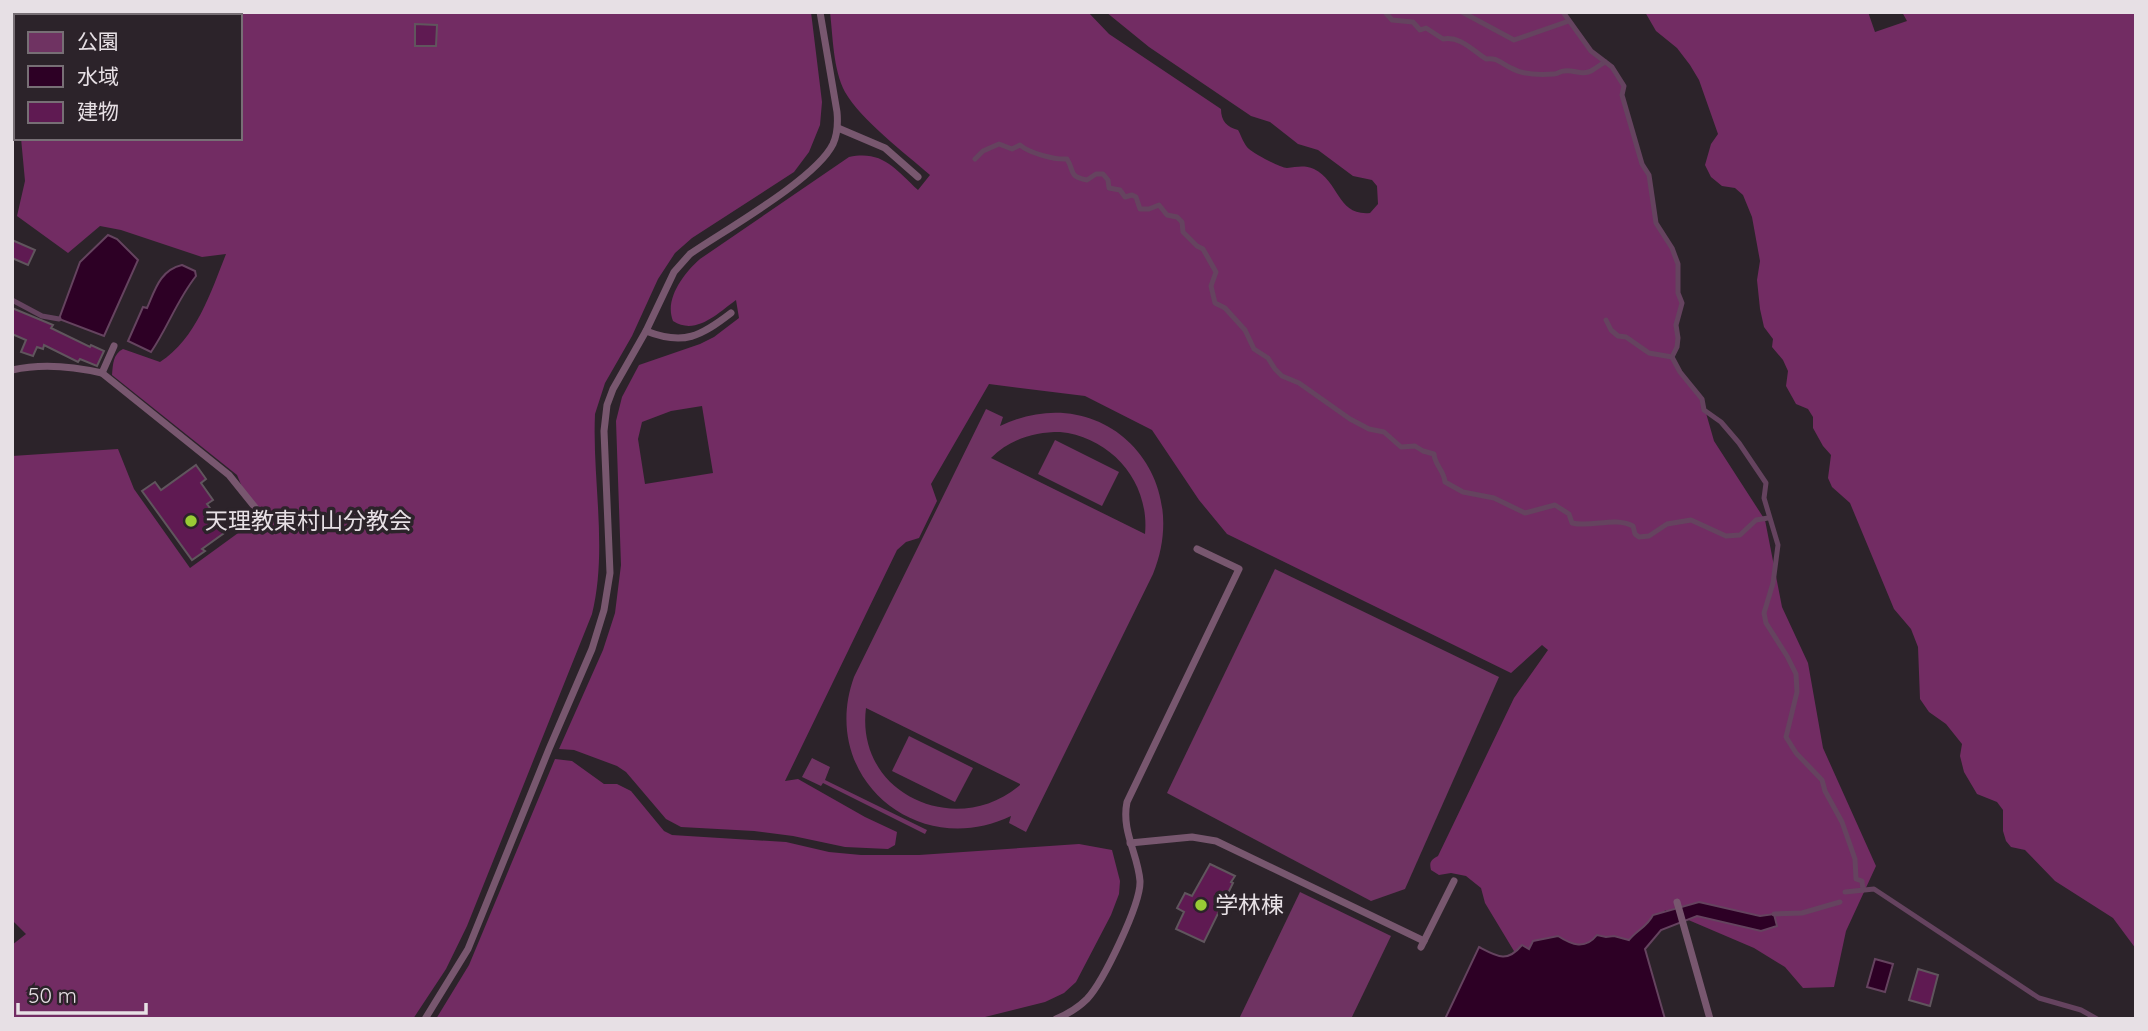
<svg xmlns="http://www.w3.org/2000/svg" width="2148" height="1031" font-family="Quicksand,'Noto Sans JP',sans-serif">
<style>
.green{fill:#6f3362;fill-rule:evenodd}
.forest{fill:#722c63;fill-rule:evenodd}
.water{fill:#2d0025;stroke:#65435f;stroke-width:2}
.lines{fill:none;stroke-linecap:round;stroke-linejoin:round}
.stream{stroke:#65435f;stroke-width:5}
.building{fill:#5f1a52;stroke:#60555d;stroke-width:2}
.lane{stroke:#78576f;stroke-width:7}
.poi-dot{fill:#99cb35;stroke:#2c232a;stroke-width:2.5}
.labels{text-anchor:middle;stroke-width:7;stroke-linejoin:round;paint-order:stroke}
.poi-label{font-size:23px;fill:#e7e0e5;stroke:#2c232a;text-anchor:start}
</style>
<rect width="100%" height="100%" fill="#2c232a"/>
<g class="green">
<path d="M986,409l17,8 -3,9c101,-49 195,45 153,148l-127,258 -17,-9 2,-7c-94,45 -193,-39 -157,-139zM1060,432c51,5 90,50 85,102l-154,-76c19,-19 43,-26 69,-26zM866,708l154,76v1c-63,54 -165,10 -154,-77z"/>
<path d="M1055,440l64,32 -17,34 -64,-32z"/>
<path d="M1275,569l224,108 -94,212 -34,12 -204,-108z"/>
<path d="M909,736l64,32 -18,34 -63,-31z"/>
<path d="M812,758l18,9 -5,13 102,50 -2,4 -102,-51 -2,3 -19,-9z"/>
<path d="M1300,892l91,44 -40,83h-112z"/>
</g>
<g class="forest">
<path d="M147,12h664l11,90 -2,23 -11,27 -15,20 -102,66 -17,15 -17,26 -26,57 -27,47 -10,31c-3,66 13,135 -3,200l-125,312 -21,43 -33,50h-401v-74l14,-11 -14,-14v-464l106,-7 16,40 56,79 66,-48 -19,-45 -125,-100c1,-11 1,-21 11,-26l37,13c36,-23 51,-70 66,-108l-24,3 -81,-27 -21,-4 -32,27 -51,-37 8,-35 -4,-43h219v-122h-92z"/>
<path d="M830,12h258l21,22 112,75c0,12 6,18 17,21 3,5 6,15 11,19 6,5 31,19 38,19 10,-1 17,-3 27,1 26,13 23,47 56,44l8,-9 -1,-18 -5,-6 -19,-4 -35,-26 -20,-6 -28,-22 -19,-6 -102,-69 -43,-35h457l28,39 21,16 12,19 -2,9 20,69 7,11 7,48 16,25 6,16v29l4,10 -6,22 2,13 -1,9 -5,10 8,16 22,26 12,42 51,79 17,87 26,56 15,85 53,118 -30,65 -12,56 -31,1 -18,-21 -31,-19 -89,-38 -12,27 -130,29 -38,-63 -4,-15 -15,-12 -15,-3 -12,2 -8,-5c-2,-8 0,-10 7,-14l76,-158 34,-48 -6,-5 -31,28 -284,-139 -28,-34 -47,-70 -67,-34 -96,-12 -58,100 6,17 -18,37 -13,4 -9,8 -112,231 13,-2 67,38 32,15 -2,13 -7,4 -43,-2 -52,-11 -39,-5 -73,-4 -15,-8 -40,-47 -9,-6 -43,-16 -15,-1 44,-99 12,-37 6,-48 -5,-144 6,-24 17,-32 61,-21 14,-7 25,-19 -3,-18c-18,13 -40,36 -63,21 -9,-22 11,-48 27,-62l149,-102c34,-7 46,12 69,33l12,-15c-25,-22 -69,-55 -85,-83 -12,-23 -12,-55 -15,-80zM702,406l11,67 -68,11 -7,-45 4,-17 29,-11z"/>
<path d="M1645,12h223l7,20 32,-11 -5,-9h234v937l-23,-31 -58,-37 -30,-31 -14,-3 -5,-6 -3,-10v-21l-6,-8 -20,-8 -13,-22 -4,-16 2,-12 -16,-20 -17,-12 -9,-13 -2,-52 -7,-18 -17,-20 -44,-106 -18,-16 -4,-9 3,-23 -8,-9 -10,-18v-11l-5,-8 -12,-5 -10,-18 2,-15 -5,-11 -11,-13 1,-8 -9,-12 -4,-18 -3,-29 3,-19 -8,-44 -9,-22 -8,-7 -13,-2 -11,-9 -6,-12 6,-21 7,-10 -19,-54 -9,-15 -13,-17 -21,-17z"/>
<path d="M555,759l17,2 32,23h13l14,7 33,40 8,4 114,7 43,10 32,3h58l160,-11 33,6 8,31 -1,13 -8,21 -35,67 -12,11 -19,9 -68,17h-541l33,-54z"/>
</g>
<g class="water">
<path d="M108,235l9,4 21,21 -34,76 -45,-17 21,-57z"/>
<path d="M182,265l13,6 1,5c-19,24 -28,51 -45,76l-23,-11 15,-34 4,1c8,-18 13,-38 35,-43z"/>
<path d="M1699,902l61,14 14,-2 3,12 -16,5 -64,-15 -36,14 -16,19 20,70h-220l34,-72c19,10 28,16 43,-2l7,4 4,-8 25,-5c14,9 27,14 39,-1l9,2 8,-1 15,4c8,-10 18,-13 24,-25z"/>
<path d="M1875,959l18,5 -8,28 -18,-5z"/>
</g>
<g class="lines">
<g class="stream">
<path d="M1385,12l7,8 21,2 7,8 6,-2 17,11c18,-3 29,11 43,20 11,-2 16,5 25,9 12,7 30,7 43,6 4,0 6,-3 10,-3 9,-2 18,5 27,0 5,-3 9,-6 14,-9"/>
<path d="M1462,12l52,28 55,-19"/>
<path d="M1563,12l28,39 21,16 12,19 -2,9 20,69 7,11 7,48 16,25 6,16v29l4,10 -6,22 2,13 -1,9 -5,10 8,15 22,27 2,11 17,12 18,21 27,40 -2,15 14,47 -5,38 -9,30 2,10 21,33 9,18 1,18 -11,45 10,16 26,27 3,11 17,31 13,37 1,20 6,2 1,9"/>
<path d="M975,159l8,-8 16,-7 13,5 8,-4c9,8 35,15 47,14 8,13 1,17 20,21l9,-6h7l5,6 1,8 11,2 5,7 7,-2 4,2 4,12h9l10,-4 8,10 10,2 5,5 1,10 14,14 6,3 13,23 -5,14 4,17 10,5 20,22 9,19 14,9 7,11 7,7 17,7 51,36 19,10 15,3 17,15 14,-1 8,5 11,3c1,12 10,16 11,28l18,10 31,6 31,15 30,-8 14,9 3,9c20,5 42,-7 61,3l2,8 4,3 10,-1 18,-12 24,-4 35,16 14,-1 16,-15 12,-2"/>
<path d="M12,300l30,16 17,3"/>
<path d="M1606,320l5,10 7,6 8,1 23,16 23,4"/>
<path d="M1845,892l29,-3 165,109 42,12 16,9"/>
<path d="M1774,914l28,-1 38,-11"/>
</g>
</g>
<g class="building">
<path d="M415,24l22,1 -1,21h-21z"/>
<path d="M12,240l23,10 -7,15 -16,-7z"/>
<path d="M12,308l41,17 -2,3 39,19 1,-2 13,6 -7,15 -17,-7 -2,3 -34,-17 -1,4 -6,-2 -4,9 -12,-4 5,-12 -14,-6z"/>
<path d="M196,465l10,14 -5,4 12,17 -6,4 20,27 -25,18 3,2 -13,9 -50,-69 13,-9 6,8z"/>
<path d="M1210,864l25,12 -4,6 2,1 -29,59 -28,-13 8,-17 -7,-4 8,-15 7,3z"/>
<path d="M1918,969l20,6 -8,31 -21,-6z"/>
</g>
<g class="lines">
<g class="lane">
<path d="M838,128l47,20 33,29"/>
<path d="M646,331c38,15 55,5 85,-18"/>
<path d="M12,370c30,-7 60,-4 90,3l12,-27"/>
<path d="M102,373l127,102 33,41"/>
<path d="M1130,843l62,-6 24,4 208,100"/>
<path d="M1677,902l33,117"/>
<path d="M1421,947l33,-66"/>
<path d="M425,1019l43,-70 81,-200 43,-100 12,-39 6,-37 -6,-142 3,-26 6,-16 33,-58 28,-59 16,-18c35,-24 126,-75 143,-110 5,-11 5,-21 4,-32l-17,-100"/>
<path d="M1056,1019c12,-5 22,-11 31,-20 16,-17 54,-95 53,-118 -2,-27 -19,-50 -13,-79l112,-233 -42,-20"/>
</g>
</g>
<g class="poi-dot">
<circle cx="191" cy="521" r="7"/>
<circle cx="1201" cy="905" r="7"/>
</g>
<g class="labels">
<g class="poi-label">
<text x="205" y="529">天理教東村山分教会</text>
<text x="1215" y="913">学林棟</text>
</g>
</g>
<rect width="2148" height="1031" fill="none" stroke="#e7e0e5" stroke-width="28"/>
<rect x="14" y="14" width="228" height="126" fill="#2c232a" stroke="#776f75" stroke-width="2"/>
<rect x="28" y="32" width="35" height="21" fill="#6f3362" stroke="#776f75" stroke-width="2"/>
<text x="77" y="49" font-size="21" fill="#e7e0e5">公園</text>
<rect x="28" y="66" width="35" height="21" fill="#2d0025" stroke="#776f75" stroke-width="2"/>
<text x="77" y="84" font-size="21" fill="#e7e0e5">水域</text>
<rect x="28" y="102" width="35" height="21" fill="#5f1a52" stroke="#776f75" stroke-width="2"/>
<text x="77" y="119" font-size="21" fill="#e7e0e5">建物</text>
<path d="M18 1003v10h128v-10" fill="none" stroke="#e7e0e5" stroke-width="3.5"/>
<text x="28" y="1003" font-size="21" fill="#e7e0e5" stroke="#2c232a" stroke-width="5" paint-order="stroke">50 m</text>
</svg>
